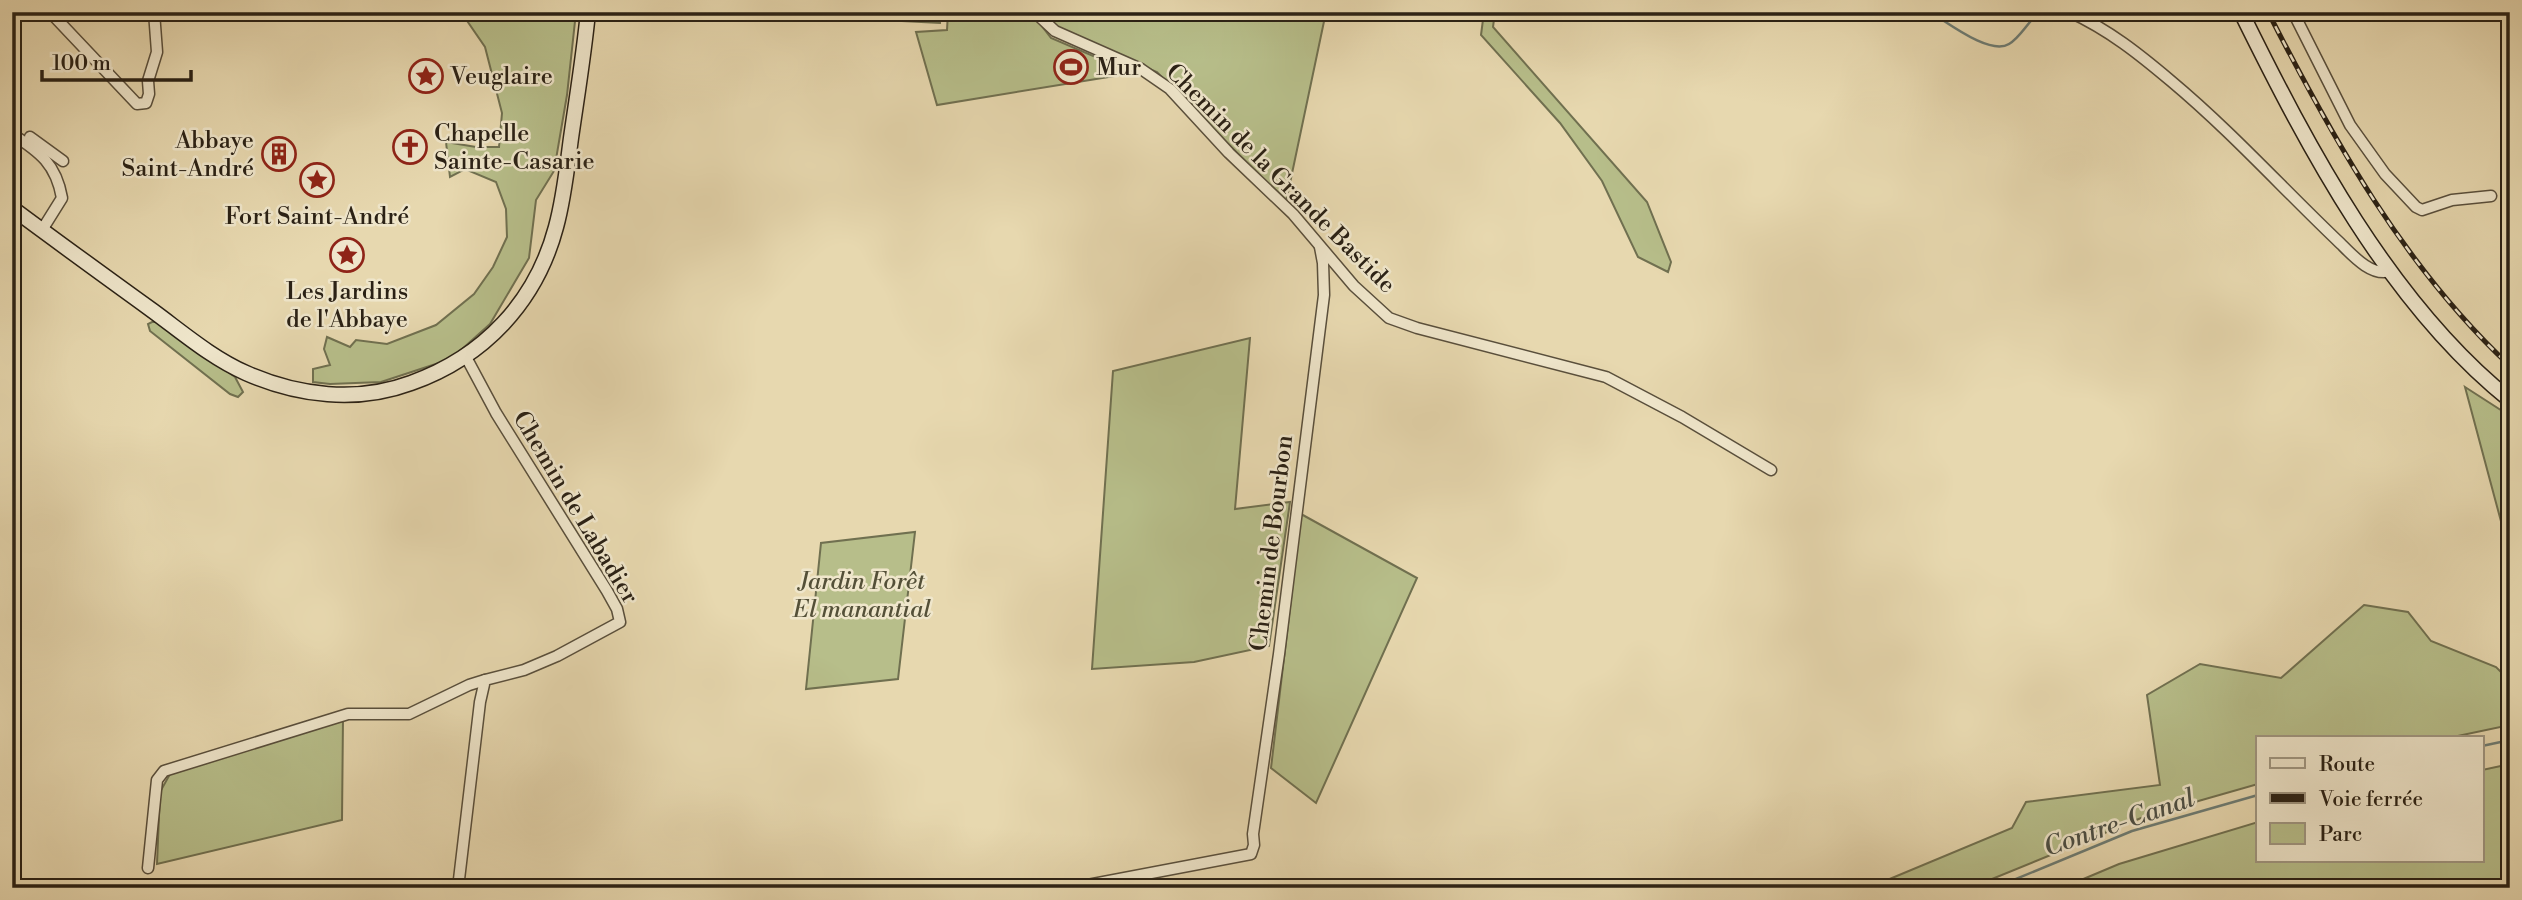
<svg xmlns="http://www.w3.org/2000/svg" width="2522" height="900" font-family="'Libre Bodoni',serif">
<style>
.green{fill:#b7be8a;stroke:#707050;stroke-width:2}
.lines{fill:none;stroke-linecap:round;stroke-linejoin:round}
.stream{stroke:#6d7c74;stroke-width:2.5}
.minor-casing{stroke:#594f3c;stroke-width:13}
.secondary-casing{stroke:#2a2115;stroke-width:17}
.minor{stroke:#efe6cb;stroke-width:10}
.secondary{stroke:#efe6cb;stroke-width:14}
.rail-casing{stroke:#2a2115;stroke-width:5}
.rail{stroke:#efe6cb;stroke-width:2.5;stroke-dasharray:8;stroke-linecap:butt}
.labels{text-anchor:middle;stroke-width:5;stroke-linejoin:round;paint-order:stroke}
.poi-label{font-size:24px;fill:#2a2115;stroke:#efe6cb;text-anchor:start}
.street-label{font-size:24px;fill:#2a2115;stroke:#efe6cb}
.park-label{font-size:24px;font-style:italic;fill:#545038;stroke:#efe6cb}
.water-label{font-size:26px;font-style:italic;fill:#4b4e45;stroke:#efe6cb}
</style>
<rect width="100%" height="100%" fill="#e7d8af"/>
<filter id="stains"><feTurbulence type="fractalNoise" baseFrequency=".00286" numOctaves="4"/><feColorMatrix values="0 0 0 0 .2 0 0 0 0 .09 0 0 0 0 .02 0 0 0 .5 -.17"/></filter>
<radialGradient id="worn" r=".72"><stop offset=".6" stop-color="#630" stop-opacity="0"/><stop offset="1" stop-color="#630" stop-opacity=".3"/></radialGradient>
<g class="green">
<path d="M461,12h115l-9,83 -13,76 -18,29 -7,58 -39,66 -39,35 -70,23 -51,2 -17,-2v-13l17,-4 -6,-16 3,-12 23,10 6,-7 31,4 49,-19 38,-31 19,-27 14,-30 -1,-28 -10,-27 -31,-13 -15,8 -4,-35 30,5h23l3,-34 -17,-66z"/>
<path d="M863,12h78l-1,11 -77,-4z"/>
<path d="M948,12h83l20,26 82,35 -196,32 -21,-73 31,-2z"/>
<path d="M1045,12h281l-40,190 -129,-130 -87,-36 -14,-9z"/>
<path d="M1484,12h11l-2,15 154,175 24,60 -3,10 -30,-15 -36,-76 -42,-58 -79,-88z"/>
<path d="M152,322h6l77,55 8,15 -5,5 -8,-3 -80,-63 -2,-7z"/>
<path d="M1250,338l-15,171 55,-7 -21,144 -75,16 -102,7 21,-298z"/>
<path d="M2465,387l45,29v124h-4z"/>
<path d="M1301,514l116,64 -101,225 -45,-35z"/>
<path d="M915,532l-17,147 -92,10 15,-146z"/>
<path d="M2364,605l44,7 23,29 65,26 14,14v44l-57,12h-195v47l-112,32 -176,72h-102l144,-60 14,-26 134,-17 -13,-90 53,-31 81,14z"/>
<path d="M343,718l-1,102 -185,44 3,-72 10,-18z"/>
<path d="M2510,764v124h-448l57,-24 139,-42v38h224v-90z"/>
</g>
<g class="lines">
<g class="stream">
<path d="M1930,12c17,10 60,44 79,32 12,-7 19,-23 31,-32"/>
<path d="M2482,746l28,-6"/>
<path d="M1994,888l138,-57 126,-36"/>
</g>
<g class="minor-casing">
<g id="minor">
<path d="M50,12l87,92 9,-1 3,-9 -1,-13 9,-29 -3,-40"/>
<path d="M1038,12l2,5 15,14 86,38 29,20 59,64 64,61 61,72 35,32 28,10 189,49 76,40 89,53"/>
<path d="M2070,12c39,18 69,42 101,69 61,51 113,109 170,163 12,12 31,33 49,27"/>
<path d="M2293,12l57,113 35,49 31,33 6,3 30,-10 39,-4"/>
<path d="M12,134c28,18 44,30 50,64l-20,32"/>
<path d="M30,137l33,24"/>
<path d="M148,868l9,-88 7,-9 184,-57h61l60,-29 16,-5"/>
<path d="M458,888l22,-186 5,-22 39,-10 33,-14 63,-34 -3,-13 -10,-18 -111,-178 -30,-56"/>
<path d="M1072,888l179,-34 3,-9 -1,-11 26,-180 45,-359 -1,-32 -3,-16"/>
</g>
</g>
<g class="secondary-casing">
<g id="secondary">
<path d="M2241,12c67,136 149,292 269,388"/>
<path d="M12,208c47,35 94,69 141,103 30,22 59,47 93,62 52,23 111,30 165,10 73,-26 125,-81 145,-156 8,-29 11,-59 15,-89 6,-42 13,-84 17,-126"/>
</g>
</g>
<use href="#minor" class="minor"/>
<use href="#secondary" class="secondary"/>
<g class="rail-casing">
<path id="rail" d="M2268,12c65,127 136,255 242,354"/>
</g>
<use href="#rail" class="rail"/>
</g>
<defs>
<g id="stadium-ring" transform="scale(1.75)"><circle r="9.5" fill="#efe6cb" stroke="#8f2418" stroke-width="1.5"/><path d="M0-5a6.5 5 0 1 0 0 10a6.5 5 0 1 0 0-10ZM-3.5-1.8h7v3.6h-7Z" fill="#8f2418"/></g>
<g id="sight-ring" transform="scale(1.75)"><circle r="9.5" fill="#efe6cb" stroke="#8f2418" stroke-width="1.5"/><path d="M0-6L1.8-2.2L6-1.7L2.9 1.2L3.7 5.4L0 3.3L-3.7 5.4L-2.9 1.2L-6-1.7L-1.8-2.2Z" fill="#8f2418"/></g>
<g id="church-ring" transform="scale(1.75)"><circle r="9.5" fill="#efe6cb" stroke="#8f2418" stroke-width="1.5"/><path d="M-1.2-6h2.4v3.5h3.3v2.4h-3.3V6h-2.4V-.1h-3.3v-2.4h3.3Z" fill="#8f2418"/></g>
<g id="building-ring" transform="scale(1.75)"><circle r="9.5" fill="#efe6cb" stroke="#8f2418" stroke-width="1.5"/><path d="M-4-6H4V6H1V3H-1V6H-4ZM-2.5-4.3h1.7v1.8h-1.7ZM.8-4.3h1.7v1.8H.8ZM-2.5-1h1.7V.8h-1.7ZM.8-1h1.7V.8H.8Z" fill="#8f2418"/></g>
</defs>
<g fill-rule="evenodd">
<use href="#stadium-ring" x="1071" y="67"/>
<use href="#sight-ring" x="426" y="76"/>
<use href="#church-ring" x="410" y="147"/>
<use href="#building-ring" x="279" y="154"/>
<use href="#sight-ring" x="317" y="180"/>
<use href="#sight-ring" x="347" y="255"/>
</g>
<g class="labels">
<g class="poi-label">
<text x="1096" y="75">Mur</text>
<text x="450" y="84">Veuglaire</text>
<text x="434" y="141">Chapelle<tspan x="434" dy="28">Sainte-Casarie</tspan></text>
<text x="254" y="148" text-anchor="end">Abbaye<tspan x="254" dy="28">Saint-André</tspan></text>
<text x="317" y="224" text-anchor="middle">Fort Saint-André</text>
<text x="347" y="299" text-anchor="middle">Les Jardins<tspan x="347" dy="28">de l'Abbaye</tspan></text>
</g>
<g class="street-label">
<text transform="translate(1281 178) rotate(45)" y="8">Chemin de la Grande Bastide</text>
<text transform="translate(576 507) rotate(59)" y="8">Chemin de Labadier</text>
<text transform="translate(1271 543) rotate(-83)" y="8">Chemin de Bourbon</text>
</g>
<g class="park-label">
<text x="862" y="589">Jardin Forêt<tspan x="862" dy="28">El manantial</tspan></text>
</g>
<g class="water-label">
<text transform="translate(2119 822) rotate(-19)" y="9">Contre-Canal</text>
</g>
</g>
<rect width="2522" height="900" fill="none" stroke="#e7d8af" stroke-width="42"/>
<rect x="14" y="14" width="2494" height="872" fill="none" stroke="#2a2115" stroke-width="3.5"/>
<rect x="21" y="21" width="2480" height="858" fill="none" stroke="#2a2115" stroke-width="2"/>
<rect x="2256" y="736" width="228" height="126" fill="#efe6cb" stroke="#a09782" stroke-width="2"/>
<rect x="2270" y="758" width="35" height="10" fill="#efe6cb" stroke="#a09782" stroke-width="2"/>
<text x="2319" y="771" font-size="21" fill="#2a2115">Route</text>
<rect x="2270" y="793" width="35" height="10" fill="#2a2115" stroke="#a09782" stroke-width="2"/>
<text x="2319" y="806" font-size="21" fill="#2a2115">Voie ferrée</text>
<rect x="2270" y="823" width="35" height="21" fill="#b7be8a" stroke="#a09782" stroke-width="2"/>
<text x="2319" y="841" font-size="21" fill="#2a2115">Parc</text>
<path d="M42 70v10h149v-10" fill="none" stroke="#2a2115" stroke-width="3.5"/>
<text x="52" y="70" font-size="21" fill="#2a2115" stroke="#efe6cb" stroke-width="5" paint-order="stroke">100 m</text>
<rect width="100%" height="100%" filter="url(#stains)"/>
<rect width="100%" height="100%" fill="url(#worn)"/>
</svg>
